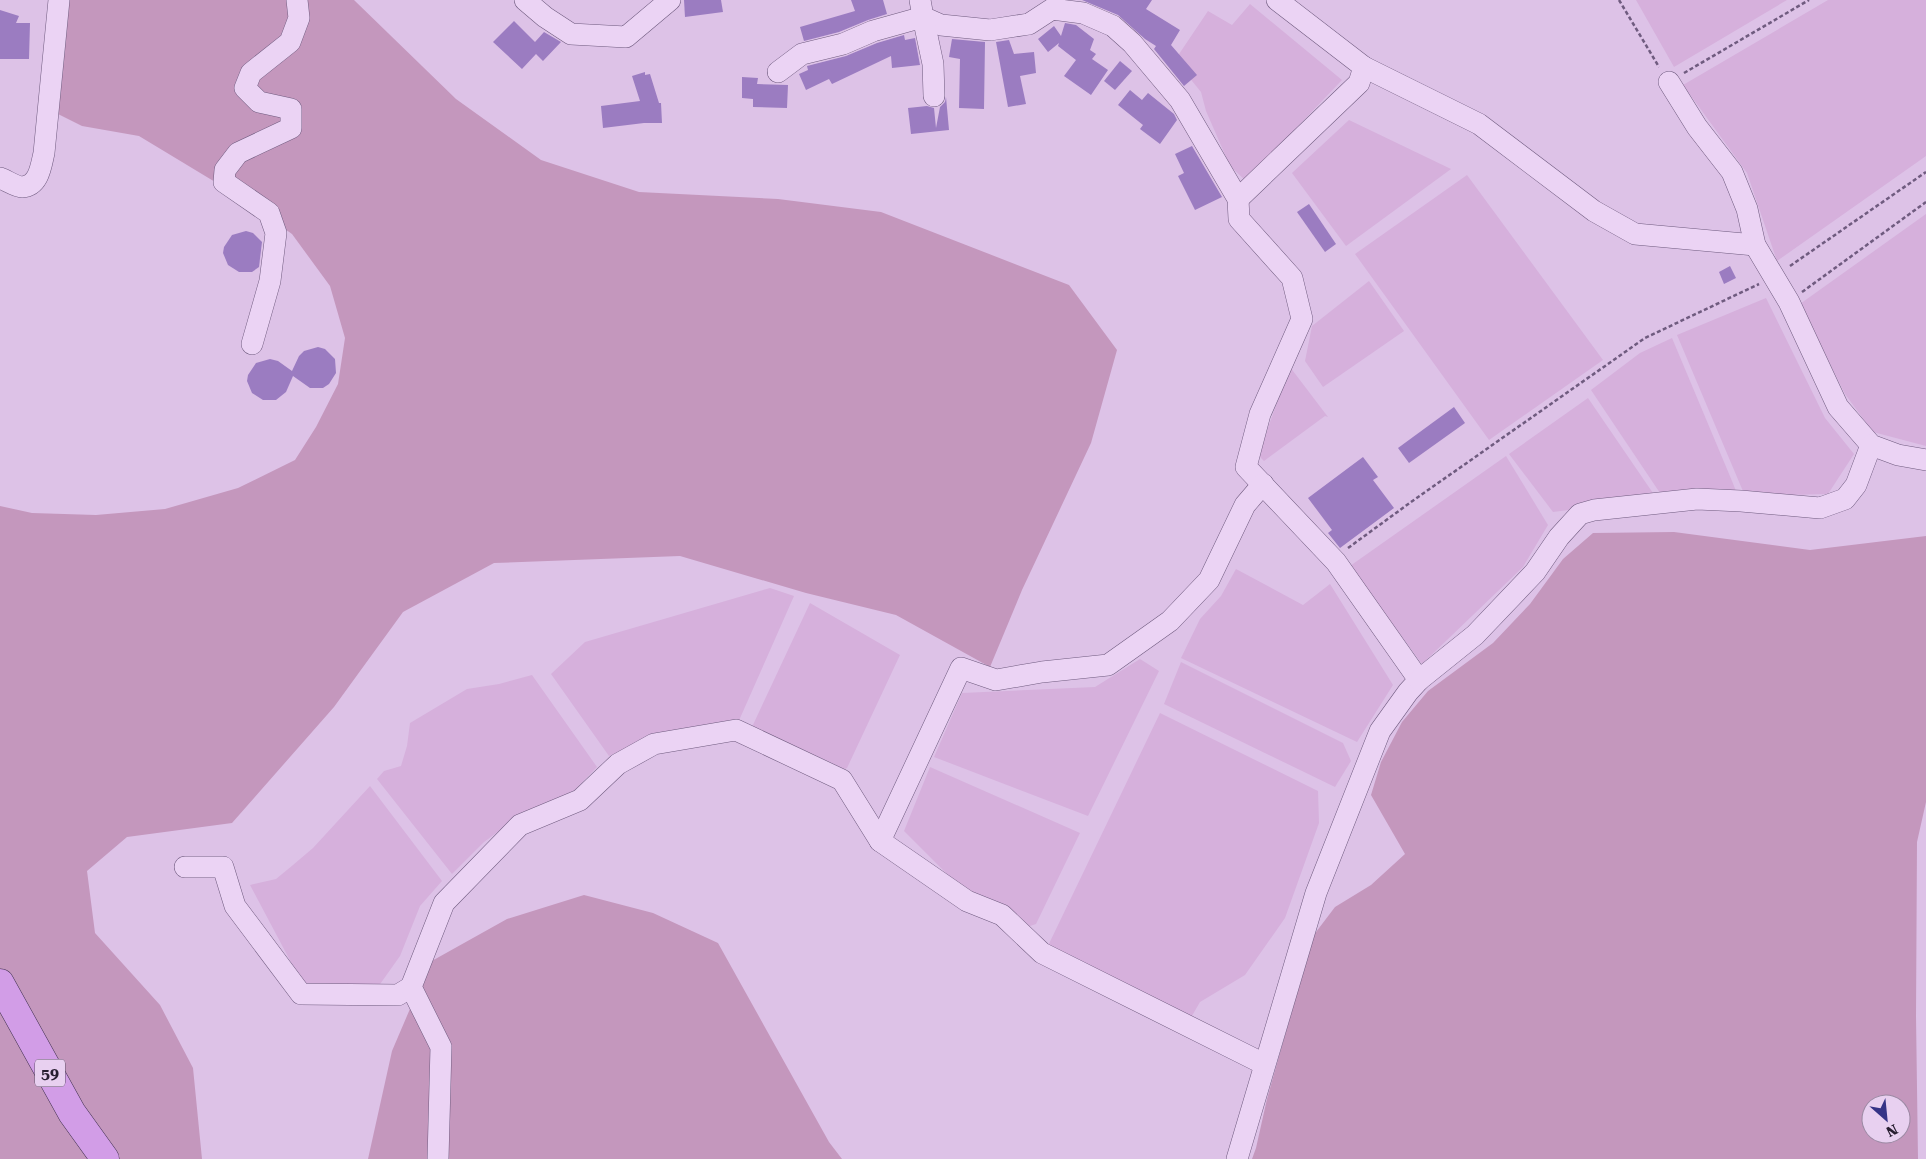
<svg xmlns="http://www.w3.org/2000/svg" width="1926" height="1159" font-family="'Roboto Serif',serif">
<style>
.farmland{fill:#d6b0dc}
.green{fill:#c497bd;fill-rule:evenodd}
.building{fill:#9b7cc1}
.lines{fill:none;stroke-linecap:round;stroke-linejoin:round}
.minor-casing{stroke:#6f5b7f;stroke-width:22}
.major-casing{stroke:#3e2f4d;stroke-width:29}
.path{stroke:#6f5b7f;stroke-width:2.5;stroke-dasharray:4 2.5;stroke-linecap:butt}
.minor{stroke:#ebd3f4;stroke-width:21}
.major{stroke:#d29de7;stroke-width:28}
.labels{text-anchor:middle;stroke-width:5;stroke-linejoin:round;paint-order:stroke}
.shield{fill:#e8d0f0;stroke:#61536a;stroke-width:1}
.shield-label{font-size:16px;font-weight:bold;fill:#271e30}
</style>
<rect width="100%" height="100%" fill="#ddc2e7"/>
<g class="farmland">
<path d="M1636,0h151l-113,67z"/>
<path d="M1828,0h98v156l-149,105 -30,-88 -64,-88z"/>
<path d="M1250,4l92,76 -96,101 -16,-15 -24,-55 -5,-19 -26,-32 33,-49 24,14z"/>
<path d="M1349,120l102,49 -105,77 -54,-73z"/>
<path d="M1467,175l136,185 -114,80 -134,-186z"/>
<path d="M1926,214v232l-53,-14 -28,-38 -45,-90z"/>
<path d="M1369,281l35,50 -81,56 -18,-26 7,-35z"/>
<path d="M1766,298l59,120 29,36 -26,40 -83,2 -68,-161z"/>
<path d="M1672,338l60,143 6,15 -74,3 -73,-109 49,-37z"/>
<path d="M1290,367l38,50 -3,-1 -61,45 -6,-6z"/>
<path d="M1588,398l69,101 -104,13 -44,-58z"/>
<path d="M1506,456l42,69 -25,42 -101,97 -72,-98z"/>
<path d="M1236,569l67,36 27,-21 63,101 -36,57 -176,-84 19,-39 21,-23z"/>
<path d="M770,588l24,8 -57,129 -87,13 -41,18 -58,-82 34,-32z"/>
<path d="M810,603l90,52 -53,113 -11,5 -24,-12 -1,-7 -59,-27z"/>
<path d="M1140,659l19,12 -71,145 -154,-59 28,-64 133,-6z"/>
<path d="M1181,662l162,81 8,18 -16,26 -171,-83z"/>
<path d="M532,675l65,92 -27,28 -60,28 -26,19 -32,32 -75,-95 7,-8 17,-5 6,-20 3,-23 57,-34 32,-5z"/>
<path d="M1160,713l158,78 1,32 -34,95 -40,57 -45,27 -11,19 -143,-71z"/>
<path d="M930,767l150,66 -44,91 -9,3 -60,-33 -63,-63z"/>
<path d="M370,786l72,95 -22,25 -20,50 -22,31 -76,-4 -52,-98 26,-6 17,-14 20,-17z"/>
</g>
<g class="green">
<path d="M52,0h302l102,99 85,61 98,32 139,7 103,13 188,73 48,65 -26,93 -69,147 -32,77 -94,-52 -90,-22 -126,-37 -186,7 -91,49 -69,95 -102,116 -105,14 -40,34 8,62 65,72 33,63 9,91h-202v-653l32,7 64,2 69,-6 73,-21 57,-28 21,-33 22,-43 7,-46 -15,-52 -38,-52 -57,-40 -96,-58 -57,-10 -44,-22z"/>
<path d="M1674,532l136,18 116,-14v266l-9,40 -1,174 2,143h-666l4,-11 11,-49 46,-163 22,-29 36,-22 34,-31 -34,-59 10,-33 21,-40 26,-31 65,-48 37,-39 33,-45 30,-26zM1871,1104h30v30h-30z"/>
<path d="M584,895l69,18 65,30 111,199 13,17h-474l24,-108 38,-89 77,-43z"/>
</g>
<g class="building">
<path d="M684,0h37l2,12 -38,5z"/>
<path d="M851,0h32l4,14 -19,6 -29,12 -35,9 -4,-14 55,-16z"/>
<path d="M1082,0h70l-6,9 34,21 -9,15 26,30 -13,11 -30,-37 2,-3 -11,-7 -27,-24z"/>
<path d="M0,10l19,6 -3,7h14l-1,36h-29z"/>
<path d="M514,21l21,21 9,-10 17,10 -18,19 -7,-7 -14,15 -29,-27z"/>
<path d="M1065,23l11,2 18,14 -4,11 6,4 -4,5 16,11 -17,25 -27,-19 12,-16 -18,-14 1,-3 -11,9 -10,-13 16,-13 7,10z"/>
<path d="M904,35l1,5 10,-2 5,27 -28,3 -1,-12 -59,28 -3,-5 -23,11 -7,-16 9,-4 -1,-4 39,-10 31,-13z"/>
<path d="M952,39l33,3 -1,67 -25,-1 1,-49 -11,-2z"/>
<path d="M1009,40l5,14 20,-2 2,21 -16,3 6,28 -18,3 -12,-65z"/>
<path d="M1120,61l12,10 -17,19 -11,-9z"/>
<path d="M645,72v3l5,-1 9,29h2l1,20h-18l-41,5 -2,-22 39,-5 -8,-25z"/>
<path d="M742,77l16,1 -1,6 31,1 -1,23 -34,-1v-8l-11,-1z"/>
<path d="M1130,90l12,10 6,-7 26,21 3,6 -17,24 -20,-15 3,-4 -25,-20z"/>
<path d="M946,97l3,33 -38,4 -3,-26 19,-2 7,2 2,20 4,-21 5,-5z"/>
<path d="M1192,146l30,51 -27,13 -17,-34 6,-3 -9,-19z"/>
<path d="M1309,204l27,40 -11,8 -28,-40z"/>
<path d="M246,231l7,2 9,9 -3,25 -7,5h-13l-11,-7 -5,-12 1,-6 8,-12z"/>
<path d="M1730,266l6,12 -12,6 -5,-12z"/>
<path d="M318,347l7,2 10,10 1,14 -7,11 -6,4h-13l-17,-12 -7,16 -10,8h-13l-11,-7 -5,-12 1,-6 8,-12 14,-4 8,2 14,10 7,-15 5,-5z"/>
<path d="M1454,407l11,16 -56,40 -11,-15z"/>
<path d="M1363,457l15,20 -5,3 21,28 -54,40 -12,-15 4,-3 -24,-32z"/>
</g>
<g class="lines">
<g class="minor-casing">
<g id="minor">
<path d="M525,0l20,17 26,17 55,3 44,-37"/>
<path d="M920,0l3,17 18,8 49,5 39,-6 23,-15 31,4 30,13 19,17 48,57 58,99 1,20 53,59 10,41 -42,95 -14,53 90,95 83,118 -11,12 -28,39 -64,162 -79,266"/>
<path d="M1364,67l115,57 115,87 41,23 120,11"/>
<path d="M778,72l24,-18 41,-10 30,-13 50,-14 10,47 1,32"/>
<path d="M1669,82l28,45 35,45 15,37 8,36 34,57 49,105 33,38 27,10 28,5"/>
<path d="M0,178c6,2 16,9 22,9 17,-1 19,-21 22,-34l15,-153"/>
<path d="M1238,199l121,-116 5,-16 -87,-67"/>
<path d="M252,344l18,-63 6,-48 -7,-20 -45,-31 1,-12 13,-17 53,-25v-19l-32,-7 -14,-14 6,-15 39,-31 9,-24 -2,-18"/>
<path d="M1419,680l56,-45 60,-63 24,-35 21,-23 14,-4 103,-11 44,2 79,7 25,-9 11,-14 15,-40"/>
<path d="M880,841l81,-173 35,12 46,-8 66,-7 62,-44 39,-41 36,-75 18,-21"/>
<path d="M185,867h38l12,39 66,88 97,1 13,-8"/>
<path d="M438,1159l3,-112 -30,-60 33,-84 76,-78 60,-25 38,-36 36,-20 82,-14 106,50 38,61 87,60 35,14 40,38 222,111"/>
</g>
</g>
<g class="major-casing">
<path id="major" d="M0,983l72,130 33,46"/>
</g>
<g class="path">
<path d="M1619,0l40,67"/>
<path d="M1684,73l125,-73"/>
<path d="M1790,266l136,-94"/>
<path d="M1802,292l124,-90"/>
<path d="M1348,548l63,-46 234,-164 114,-54"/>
</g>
<use href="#minor" class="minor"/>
<use href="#major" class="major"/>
</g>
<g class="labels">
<rect class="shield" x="35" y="1059.5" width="30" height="27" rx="4"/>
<g class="shield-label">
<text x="50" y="1079">59</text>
</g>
</g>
<g transform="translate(1886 1119) rotate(153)"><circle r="24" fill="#e8d0f0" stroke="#9b89a3"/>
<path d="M0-4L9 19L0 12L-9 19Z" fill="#353386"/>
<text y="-8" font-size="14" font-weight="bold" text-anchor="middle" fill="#271e30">N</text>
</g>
</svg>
